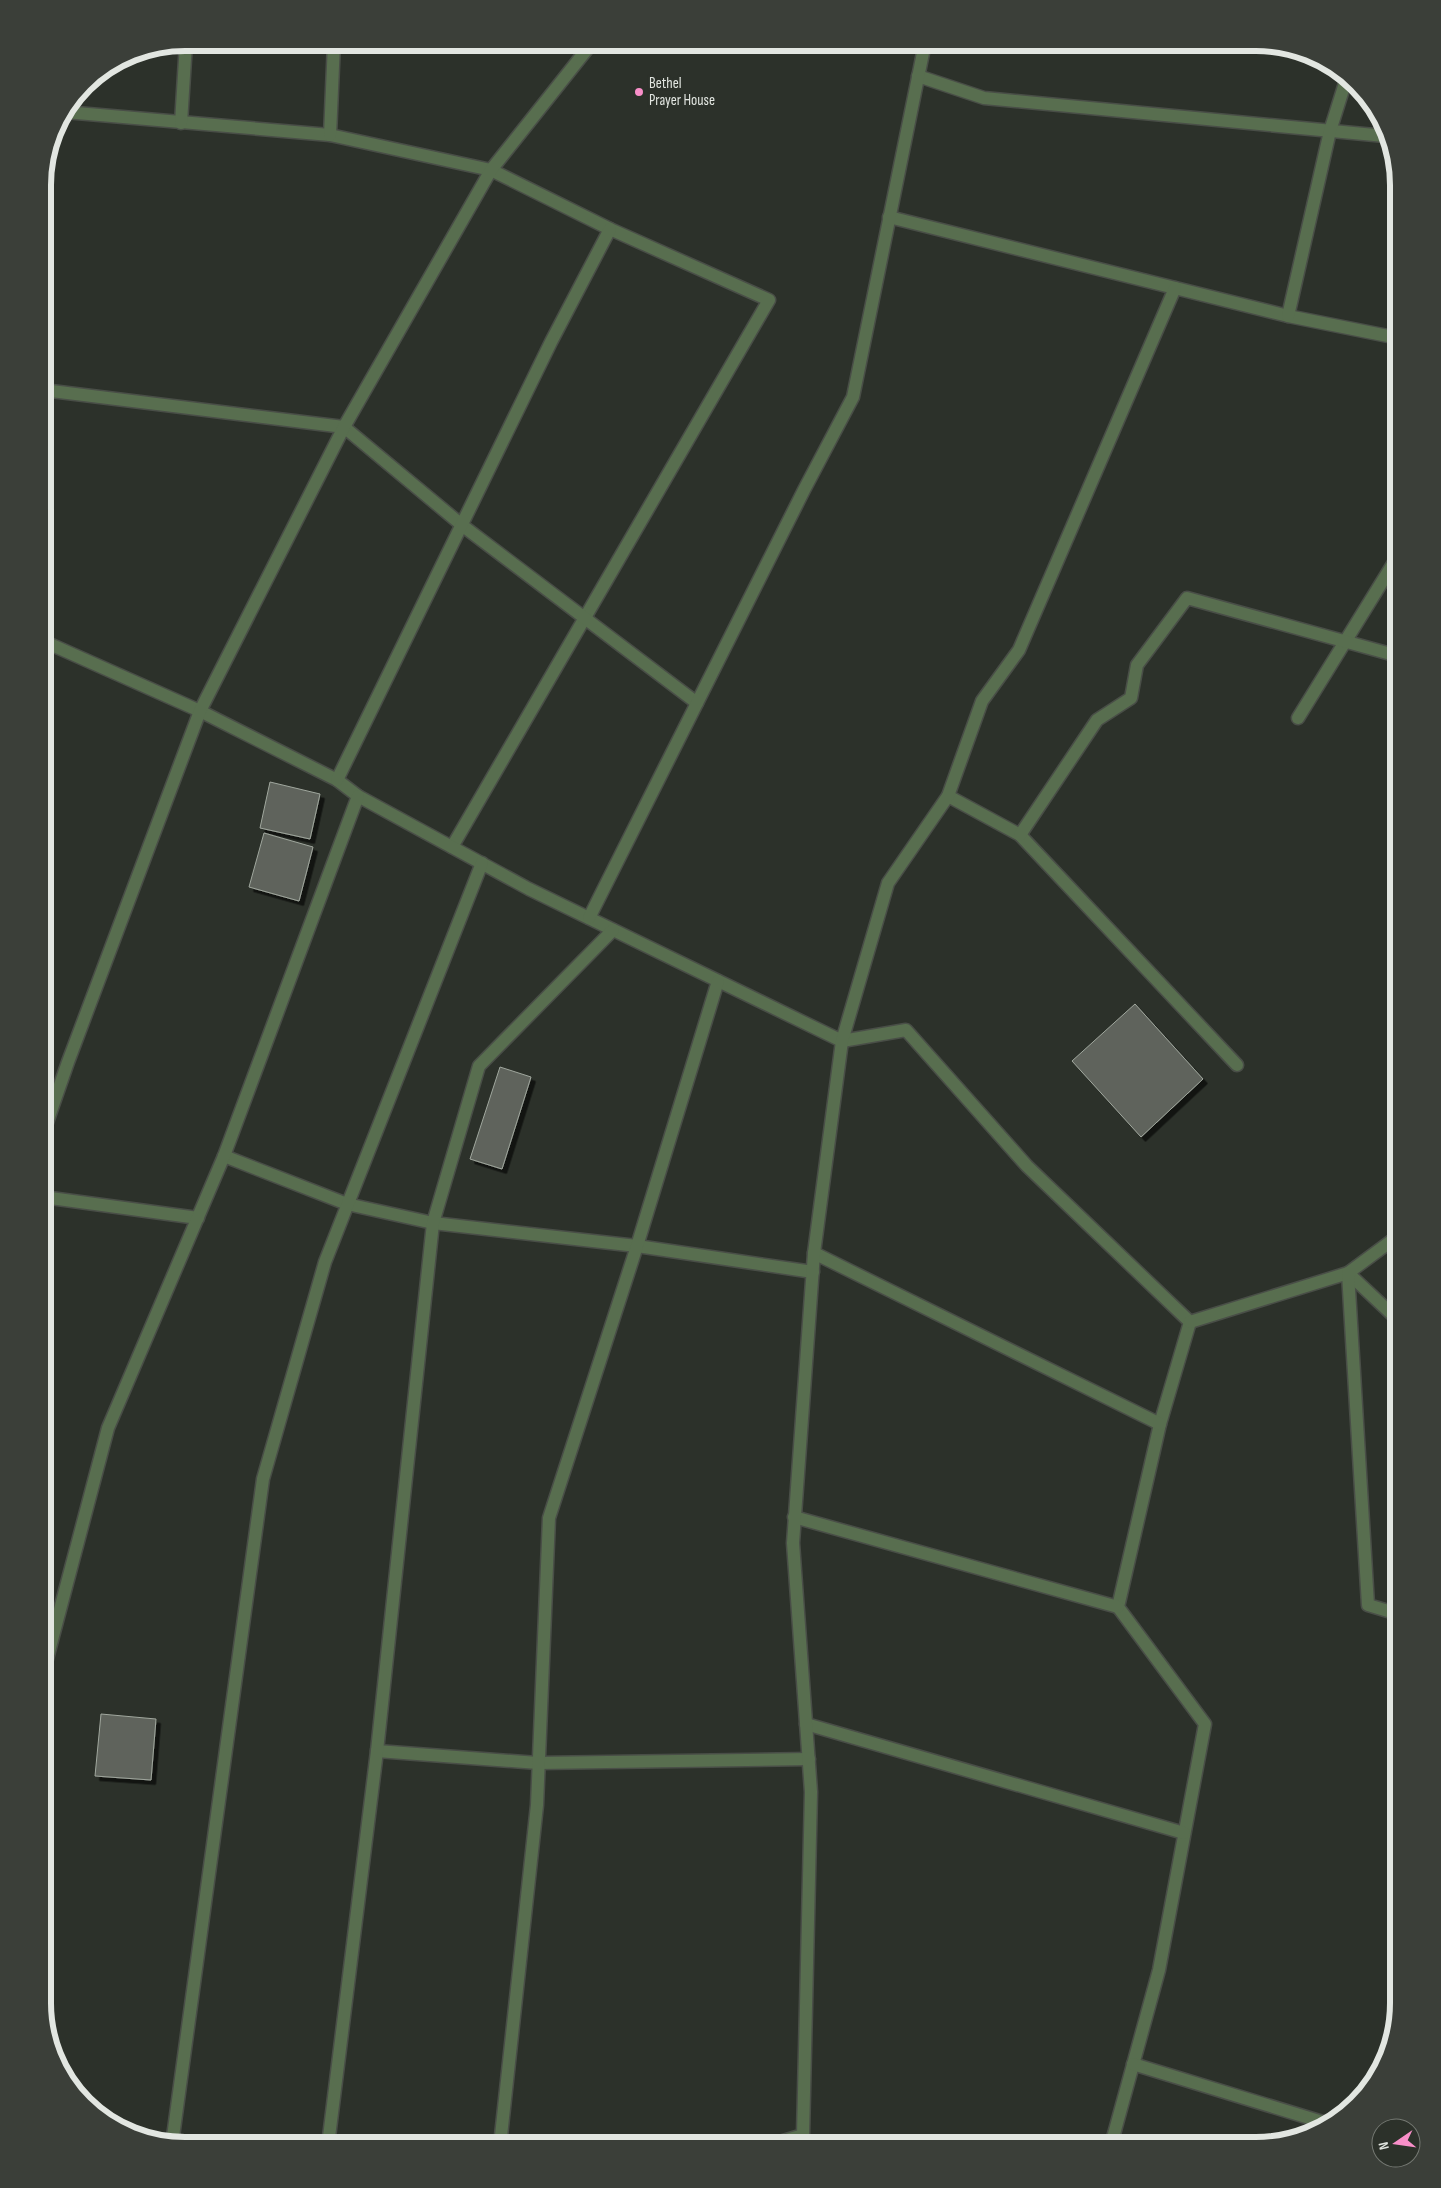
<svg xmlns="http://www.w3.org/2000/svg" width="1441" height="2188" font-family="'Sofia Sans Condensed',sans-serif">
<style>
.building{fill:#5e645c;stroke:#a1a79e;filter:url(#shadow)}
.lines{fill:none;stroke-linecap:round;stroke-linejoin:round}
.minor-casing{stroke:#494e47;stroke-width:15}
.tertiary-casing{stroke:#494e47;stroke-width:15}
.minor{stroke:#586e4f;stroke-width:12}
.tertiary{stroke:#586e4f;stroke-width:12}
.poi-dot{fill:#f98fc9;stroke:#2c312a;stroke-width:2}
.labels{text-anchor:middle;stroke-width:5;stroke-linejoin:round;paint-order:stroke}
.poi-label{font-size:15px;fill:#e2e6e1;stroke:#2c312a;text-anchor:start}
.rim{fill:none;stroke:#e2e6e1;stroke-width:6}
</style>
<defs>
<filter id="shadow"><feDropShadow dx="4.5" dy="4.5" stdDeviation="0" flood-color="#0009"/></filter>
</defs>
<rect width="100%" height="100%" fill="#2c312a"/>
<g class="building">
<path d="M270,782l50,12 -10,45 -50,-11z"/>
<path d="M264,833l49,14 -14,54 -50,-14z"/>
<path d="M1135,1004l68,75 -62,58 -69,-76z"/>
<path d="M500,1067l31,10 -29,92 -32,-10z"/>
<path d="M101,1714l55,5 -5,61 -56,-4z"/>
</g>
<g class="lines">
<g class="minor-casing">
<g id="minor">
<path d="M918,76l66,22 401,38"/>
<path d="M65,112l265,23 161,35 119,59 159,71 -317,547"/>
<path d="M181,123l5,-80"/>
<path d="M330,135l4,-92"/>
<path d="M889,217l399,99 110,22"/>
<path d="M43,231l2,-63"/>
<path d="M1288,316l42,-185 16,-51"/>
<path d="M43,390l301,37 119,99 234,177"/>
<path d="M43,641l157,70 137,69 21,16 171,93 313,152 64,-11 121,136 163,156 -30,102 -42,183 87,117 -46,246 -48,175"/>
<path d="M1298,718l100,-162"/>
<path d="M337,780l214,-438 59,-113"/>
<path d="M948,796l72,39 217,230"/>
<path d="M1020,835l77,-115 34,-22 6,-33 50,-67 211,58"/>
<path d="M589,918l215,-428 49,-93 72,-354"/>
<path d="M224,1156l123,48 86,19 204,23 176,26"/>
<path d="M43,1197l155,21"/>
<path d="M814,1253l346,171"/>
<path d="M1190,1322l158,-49 50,47"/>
<path d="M794,1517l324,90"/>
<path d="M1398,1614l-30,-9 -20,-332 50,-37"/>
<path d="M43,1674l65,-246 116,-272 134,-360"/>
<path d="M806,1724l378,109"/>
<path d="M377,1751l161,12 271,-4"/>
<path d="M1133,2064l196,60"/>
<path d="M172,2144l91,-665 62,-217 157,-399"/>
<path d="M328,2145l49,-394 56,-528 46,-157 134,-136"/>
<path d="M500,2145l37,-340 12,-287 88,-272 81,-265"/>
<path d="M770,2145l33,-10 8,-343 -18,-249 21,-290 28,-212 46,-158 60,-87 34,-95 37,-51 156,-362"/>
</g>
</g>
<g class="tertiary-casing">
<path id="tertiary" d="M43,1134l25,-72 132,-351 144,-284 147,-257 101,-127"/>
</g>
<use href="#minor" class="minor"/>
<use href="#tertiary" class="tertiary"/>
</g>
<circle class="poi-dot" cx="639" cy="92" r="5"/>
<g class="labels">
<g class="poi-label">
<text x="649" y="88">Bethel<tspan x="649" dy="17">Prayer House</tspan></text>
</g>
</g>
<path d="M0 0H1441V2188H0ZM185 51H1256A134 134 0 0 1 1390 185V2003A134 134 0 0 1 1256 2137H185A134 134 0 0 1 51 2003V185A134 134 0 0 1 185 51Z" fill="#3b3f39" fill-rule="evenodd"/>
<path class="rim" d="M185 51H1256A134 134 0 0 1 1390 185V2003A134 134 0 0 1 1256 2137H185A134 134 0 0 1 51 2003V185A134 134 0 0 1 185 51Z"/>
<g transform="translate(1396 2143) rotate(257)"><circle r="24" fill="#2c312a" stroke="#757973"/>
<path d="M0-4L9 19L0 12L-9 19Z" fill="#f98fc9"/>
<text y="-8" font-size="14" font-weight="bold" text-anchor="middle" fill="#e2e6e1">N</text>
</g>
</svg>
